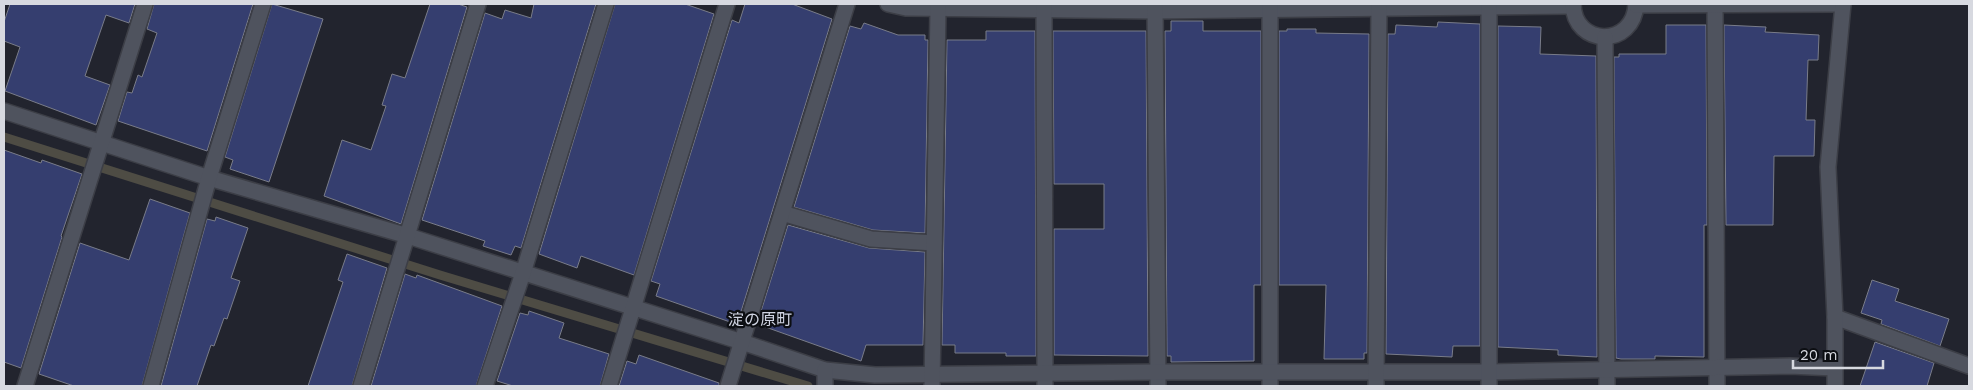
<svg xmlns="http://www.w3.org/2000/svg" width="1973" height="390" font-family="'Work Sans','Noto Sans JP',sans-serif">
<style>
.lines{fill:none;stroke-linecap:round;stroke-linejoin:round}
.stream{stroke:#4e4c44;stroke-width:9}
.building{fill:#353e6f;stroke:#797c89}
.minor-casing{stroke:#3c3e46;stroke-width:18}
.minor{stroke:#4f535e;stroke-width:15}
.labels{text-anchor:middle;stroke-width:4.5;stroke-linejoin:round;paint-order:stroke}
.neighbourhood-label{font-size:16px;fill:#cfd3e1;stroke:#0c0e12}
</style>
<rect width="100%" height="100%" fill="#22242e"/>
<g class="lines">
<path class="stream" d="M4,137l436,138 368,111"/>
</g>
<g class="building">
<path d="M10,4h125l-6,19 -23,-8 -21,61 25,9 -14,40 -91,-34 15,-44 -16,-6v-19z"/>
<path d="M154,4h99l-46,147 -89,-30 9,-29 5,1 6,-18 4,2 15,-44 -10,-4z"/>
<path d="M272,4l51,15 -54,163 -39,-13 3,-9 -8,-3z"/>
<path d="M430,4h28l9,3 -66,217 -77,-28 18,-56 29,10 15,-44 -4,-1 10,-31 13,4z"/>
<path d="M534,4h62l-75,244 -6,-2 -4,9 -28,-9 2,-5 -63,-21 63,-207 17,6 3,-9 26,8z"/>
<path d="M615,4h70l29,10 -80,261 -53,-19 -4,12 -38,-14z"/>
<path d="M745,4h47l40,15 -93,299 -4,-1 -2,6 -77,-27 4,-12 -9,-3 81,-261 7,3z"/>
<path d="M1171,21h32v10h58v254h-7v76l-83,1v-6h-4l-2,-325h6z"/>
<path d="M1438,22l42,2v322h-27l-1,11 -66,-3 2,-320h7l1,-9 41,2z"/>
<path d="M864,23l34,12h27v5h3l-3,193 -52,-3 -79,-23 56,-181 11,3z"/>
<path d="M1666,25h40l1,200h-3v132l-49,-1v3h-34l-5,-1 -2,-301h5v-3h47z"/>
<path d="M1724,25l42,2 -1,5 54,3 -1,25h-10l-2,60h9l-1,36h-40l-1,69h-47z"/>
<path d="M1498,26l43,1 -1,27 56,2 1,301 -39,-2v-5l-60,-3z"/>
<path d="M1287,29h29v4l53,1 -2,319h-3v6h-40l2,-74h-47v-254h8z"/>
<path d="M986,31h49l1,325h-30v-3h-51v-8h-13l5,-305h39z"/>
<path d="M1053,31h93l2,325 -94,-1v-126h50v-45h-50z"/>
<path d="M4,150l37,13 1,-3 40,14 -21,62 1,1 -41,131 -17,-6z"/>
<path d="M150,199l40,14 -48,173h-68l-35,-12 41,-131 49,17z"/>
<path d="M216,217l32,11 -17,50 9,3 -13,38 -3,-1 -10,28 -3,-1 -14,41h-36l46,-167 8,2z"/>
<path d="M788,225l81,23 56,4 -2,93h-57l-5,16 -104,-37z"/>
<path d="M347,254l40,14 -35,118h-44l35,-104 -5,-2z"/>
<path d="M405,274l11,4 1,-3 85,31 -26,80h-105z"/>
<path d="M1872,280l27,9 -4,12 54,18 -9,27 -59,-22 1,-4 -21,-7z"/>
<path d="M529,311l35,12 -5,15 50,16 -9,32h-87l-16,-5 23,-68 8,2z"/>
<path d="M1875,342l59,21 -7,23h-67z"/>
<path d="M639,355l80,28v3h-100l8,-25 9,3z"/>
</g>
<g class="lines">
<g class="minor-casing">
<g id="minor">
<path d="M888,4l18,4 249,3 418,-5"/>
<path d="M1044,4l1,382"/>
<path d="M1155,4l3,382"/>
<path d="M1270,4v382"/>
<path d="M1573,4c1,43 61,44 63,0"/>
<path d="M1715,4l2,382"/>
<path d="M1636,5l207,-1"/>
<path d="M1605,37l2,349"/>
<path d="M4,111l205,67 199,58 334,106 83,28 50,5 283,-3h331l301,-6 44,2"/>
<path d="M782,213l89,26 63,4"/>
<path d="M1835,317l134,49"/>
<path d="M25,386l120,-382"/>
<path d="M151,386l58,-208 54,-174"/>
<path d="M361,386l117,-382"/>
<path d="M485,386l38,-113 83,-269"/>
<path d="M609,386l118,-382"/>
<path d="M728,386l119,-382"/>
<path d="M825,386v-16"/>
<path d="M932,386l6,-378"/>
<path d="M1376,386l3,-382"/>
<path d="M1489,386v-382"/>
<path d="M1835,386v-69l-7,-150 15,-163"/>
</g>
</g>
<use href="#minor" class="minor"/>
</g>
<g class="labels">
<g class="neighbourhood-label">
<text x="760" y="325">淀の原町</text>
</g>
</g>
<rect width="1973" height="390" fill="none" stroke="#d7d9e0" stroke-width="10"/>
<path d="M1793 360v8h90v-8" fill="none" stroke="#d7d9e0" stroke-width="2.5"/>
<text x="1800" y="360" font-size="15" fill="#d7d9e0" stroke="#0c0e12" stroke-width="4" paint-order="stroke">20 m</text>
</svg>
